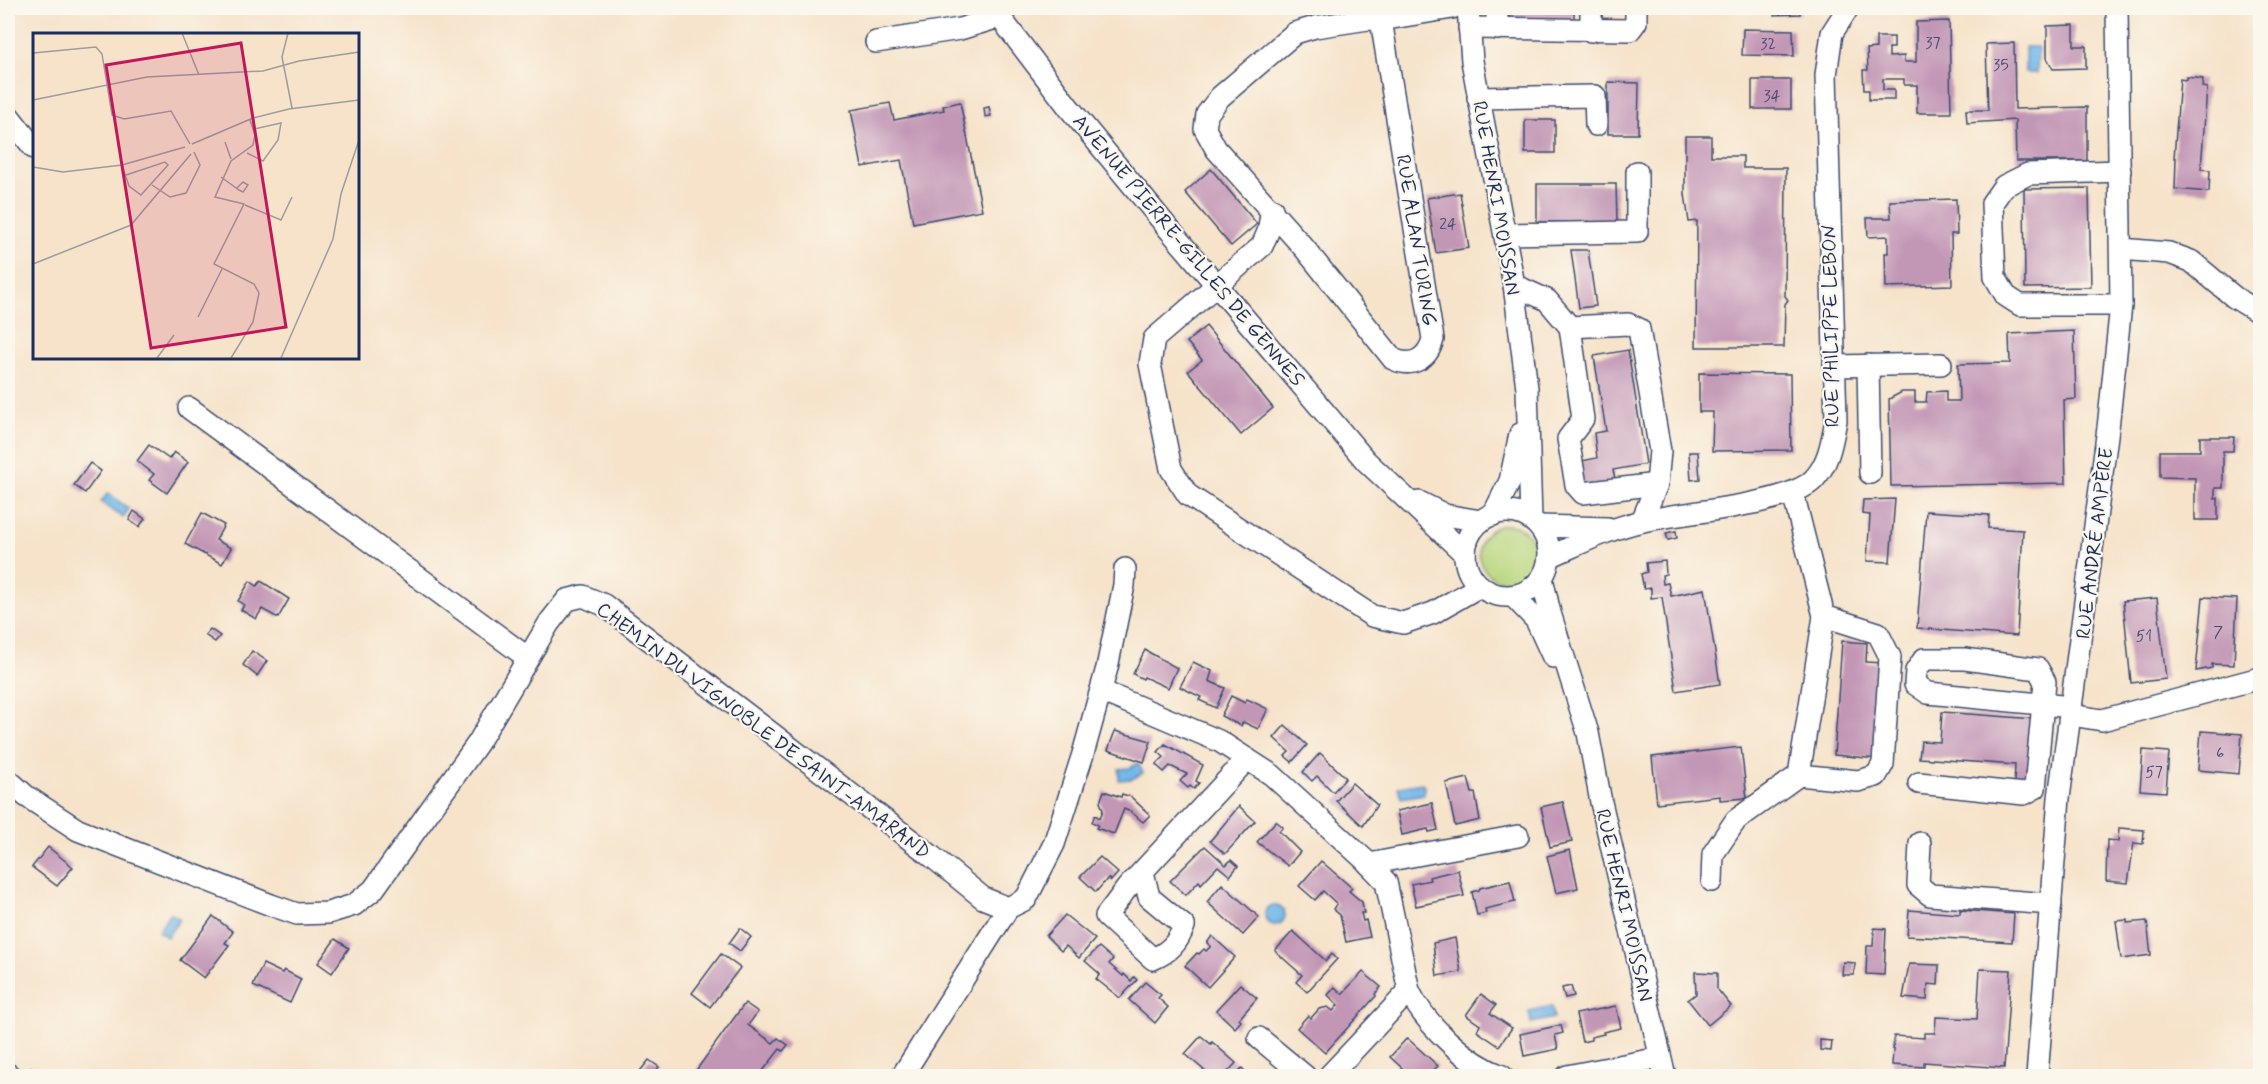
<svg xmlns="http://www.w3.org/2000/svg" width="2268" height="1084" font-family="Mynerve,sans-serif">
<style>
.green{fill:#b8d67d;stroke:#6a826e;stroke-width:1.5}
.water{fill:#73b8e9;stroke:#4774a4;stroke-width:1.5}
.building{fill:#c297b6}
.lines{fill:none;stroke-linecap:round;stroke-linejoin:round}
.minor-casing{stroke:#3c4a6e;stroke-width:24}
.minor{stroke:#fff;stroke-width:21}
.labels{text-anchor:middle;stroke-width:4.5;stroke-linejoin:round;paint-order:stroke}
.number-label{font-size:16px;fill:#454974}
.street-label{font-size:20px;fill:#1b2f5e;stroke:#fbf7ec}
.inset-road{fill:none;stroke:#9e9b9f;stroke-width:1.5}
.view{fill:#c2185b;fill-opacity:0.15;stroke:#c2185b;stroke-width:3}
.inset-edge{fill:none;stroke:#1b2f5e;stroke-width:3}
</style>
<rect width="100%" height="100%" fill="#fbf7ec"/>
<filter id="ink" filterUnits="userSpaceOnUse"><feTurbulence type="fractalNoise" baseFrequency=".0167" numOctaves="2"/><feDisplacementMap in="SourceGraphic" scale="12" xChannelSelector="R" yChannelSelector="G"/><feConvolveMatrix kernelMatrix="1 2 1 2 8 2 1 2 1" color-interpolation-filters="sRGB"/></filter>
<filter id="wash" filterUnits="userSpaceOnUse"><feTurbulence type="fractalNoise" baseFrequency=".008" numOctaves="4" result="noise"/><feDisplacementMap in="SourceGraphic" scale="24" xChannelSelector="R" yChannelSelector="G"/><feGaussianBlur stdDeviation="1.35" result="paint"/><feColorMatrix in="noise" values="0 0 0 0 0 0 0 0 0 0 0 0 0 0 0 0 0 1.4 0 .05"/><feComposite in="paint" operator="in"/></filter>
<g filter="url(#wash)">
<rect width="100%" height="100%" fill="#f6e3ca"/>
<circle class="green" cx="1507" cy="553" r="28"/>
<g class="water">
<path d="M2025,47h13l-1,26h-12z"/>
<path d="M108,493l21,16 -6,9 -22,-16z"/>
<path d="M1138,763l5,10 -11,6 -13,1v-11l11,-1z"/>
<path d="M1422,783l3,5 -1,6 -23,4 -3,-11z"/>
<circle cx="1275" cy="915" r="10"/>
<path d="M170,913l10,6 -13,18 -9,-6z"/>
<path d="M1552,1006l2,12 -23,5 -2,-12z"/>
</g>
<g id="blocks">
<g class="building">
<path d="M1510,8h64v14l-64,1z"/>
<path d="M1774,8h26v6l-26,1z"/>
<path d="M1949,21l2,92h-34v-28h-13v-6h-21v11h11v10h-25v-10h-5l-1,-20h5l-1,-21 9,-1v-11h18v11h-5v9l15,-1v6h12v-40z"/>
<path d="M2074,25v21h12v22l-33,1 -6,-11v-32z"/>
<path d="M1743,29l50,1 1,26 -52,-1z"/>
<path d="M2014,43l1,66 72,-2v54h-71l-1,-41 -48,3 -1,-13h22l-2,-66z"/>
<path d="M2186,77l17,2 -1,8 5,1 -6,81 9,1 -1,22 -34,-3 1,-31h-2l6,-79 6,1z"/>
<rect x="1752" y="80" width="39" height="29"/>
<path d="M1608,82l31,1 -1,51h-30z"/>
<path d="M960,102l22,108 -69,13 -12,-63 -39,7 -11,-57 39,-7 4,17 50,-10 -1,-4z"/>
<path d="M989,107l2,9 -6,1 -1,-9z"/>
<rect x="1525" y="120" width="30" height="33"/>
<path d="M1685,136h26v20h32v12h43l-1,128 3,4 -3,4 -1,43h-88l1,-126 -8,1 -4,-28z"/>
<path d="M1211,169l46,55 -26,22 -46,-54z"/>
<path d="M1537,184h79l1,38h-80z"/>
<path d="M2089,188l2,99 -66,1 -1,-99z"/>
<path d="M1460,193l9,55 -33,5 -9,-55z"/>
<path d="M1956,199l1,35h-6l1,51 -66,2 -1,-34h3v-17l-20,1 -1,-19h24l-1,-17z"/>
<path d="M1571,250h17l8,56 -17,2z"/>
<path d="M1206,326l67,82 -32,27 -53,-64 14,-11 -15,-18z"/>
<path d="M2074,331l2,68 -12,1 2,83 -175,3 -2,-87 13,-7h13v10h11l1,-10 19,-1v10h13l-1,-37 52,-1 -1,-29z"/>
<path d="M1628,350l18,114 -33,6 3,13 -34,5 -5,-26 20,-4 -3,-25 12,-2 -12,-75z"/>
<path d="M1699,373l91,1 1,76 -79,1 1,-39h-14z"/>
<path d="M2200,437h34l-1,14h-10v37h-8v11l3,-1v22h-23v-42l-35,-1v-26h40z"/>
<path d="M149,445l20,14 5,-7 14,10 -21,31 -18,-13 5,-6 -17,-13z"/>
<path d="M1689,452h9l2,27 -9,1z"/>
<path d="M90,463l11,8 -16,22 -11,-8z"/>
<path d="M1895,499l-5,63 -23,-1 3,-46 -8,-1 1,-14z"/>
<path d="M134,511l11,8 -6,8 -10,-7z"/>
<path d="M1926,511l63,4 -1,13 35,2 -6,106 -100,-8z"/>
<path d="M202,513l22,12 -8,15 15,8 -9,16 -37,-20z"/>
<path d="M1676,531l1,7 -9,2 -2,-7z"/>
<path d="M1665,561l1,13 -4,1 1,9 5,-1 3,13 34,-7 15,95 -44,7 -14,-94 -11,1v-10l-7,1 -3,-15 6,-2 -1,-9z"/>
<path d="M250,581l7,5 4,-5 28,18 -11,19 -16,-9 -6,10 -15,-9 3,-5 -6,-4z"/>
<path d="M2203,597l34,2 -3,66 -22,-1v4l-16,3z"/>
<path d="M2157,598l9,81 -35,4 -8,-82z"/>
<path d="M210,629l10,7 -5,6 -10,-7z"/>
<path d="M1842,641l25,2 -1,19 18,1 -6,96 -44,-4z"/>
<path d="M1145,650l32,18 -9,20 -24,-11 -1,2 -10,-5z"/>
<path d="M252,651l15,10 -10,15 -14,-11z"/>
<path d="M1193,662l19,9 -3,10 16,7 -9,20 -17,-8 2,-3 -21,-10z"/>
<path d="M1231,696l14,7 2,-4 21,10 -10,20 -15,-7 -2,4 -20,-10z"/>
<path d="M1942,712l93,7 -9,67 -12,-1 1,-20 -96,-7 2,-17 19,1z"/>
<path d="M1285,725l22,20 -15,17 -7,-6 4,-4 -15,-14z"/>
<path d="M1115,731l36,10 -7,21 -36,-12z"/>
<path d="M2201,731l41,3 -3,40 -41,-4z"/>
<path d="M1165,744l38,21 -7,16 3,2 -5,6 -4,-3 -2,2 -8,-7 7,-7 -17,-8 -6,6 -8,-7 8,-8 -6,-5z"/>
<path d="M1741,747l6,51 -27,2v-4l-63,7 -5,-46z"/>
<path d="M2143,750l26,2 -3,40 -26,-2z"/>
<path d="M1320,753l26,25 -13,14 -16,-16 -5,5 -9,-9z"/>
<path d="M1468,778l4,15h3l5,27 -25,6 -9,-43z"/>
<path d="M1352,783l25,22 -14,21 -27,-25z"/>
<path d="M1104,791l17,6 1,-3 9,3 19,18 -7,7 -12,-10 -7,-3 -10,25 -18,-6 2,-3 -6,-3 3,-7 5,3 3,-8 -3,-8z"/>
<path d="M1563,802l9,40 -22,5 -9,-40z"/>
<path d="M1432,803l6,27 -9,2 -1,-3 -26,6 -5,-24z"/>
<path d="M1239,806l16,15 -30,33 -15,-13z"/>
<path d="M1276,821l7,6 -4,4 21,21 -12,14 -31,-24z"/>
<path d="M2119,828l25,2 -1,14 -9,-1 -6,40 -22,-2 1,-41 11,1z"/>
<path d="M1205,846l21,19 5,-5 7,6 -8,10 -12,-10 -17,18 -2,-3 -13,14 -16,-14z"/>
<path d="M48,847l25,20 -16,19 -25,-19z"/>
<path d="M1570,850l8,38 -22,5 -9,-37z"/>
<path d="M1100,857l18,16 -7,8 -3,-3 -12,14 -16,-15z"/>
<path d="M1321,861l31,27 -3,3 13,11 2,11h-3l2,8 3,-1 4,17 -24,5 -6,-27 -7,-6 4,-5 -14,-13 -8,9 -16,-14z"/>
<path d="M1458,870l6,26 -48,10 -5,-22 19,-4 -1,-3z"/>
<path d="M1510,881l5,21 -30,7 1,4 -9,2 -5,-23 7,-2 1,-2z"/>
<path d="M1222,884l37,33 -16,18 -36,-33z"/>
<path d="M1909,910l51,4v-4l54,4 -2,28 -105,-6z"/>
<path d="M1065,915l30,24 -16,19 -13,-12 -5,5 -15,-15z"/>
<path d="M213,916l20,16 -8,11 4,2 -25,33 -24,-18z"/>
<path d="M2127,920v3l20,-2 4,34 -30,4 -5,-38z"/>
<path d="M740,928l11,9 -11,14 -11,-8z"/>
<path d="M1874,928l12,1 -2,46 -18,-1 1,-28h6z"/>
<path d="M1293,931l33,30 6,-7 5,5 -30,33 -11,-10 6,-7 -27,-24z"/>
<path d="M1212,936l23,21 -27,30 -23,-21 12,-13 2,1 5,-5 2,2 5,-5 -4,-3z"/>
<path d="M1455,938l6,34 -24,4 -4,-33z"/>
<path d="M335,939l14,9 -17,25 -14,-10z"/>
<path d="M1099,947l14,12 -4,5 14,12 1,-2 7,7 3,-4 3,3 -17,18 -24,-19 4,-5 -15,-13z"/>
<path d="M721,954l19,14 -30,39 -18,-14z"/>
<path d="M1843,962l12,1 -1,12h-12z"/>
<path d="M263,964l19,9 2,-3 17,9 -11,24 -37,-17z"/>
<path d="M1909,964l30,1 -1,20 -10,-1 -1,16 -24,-2z"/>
<path d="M1980,969l31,1 -7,98 -80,-6v5l-32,-2 2,-29 30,2v-5h11l1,-16 41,2z"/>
<path d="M1363,972l18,15 -6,7 1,2 -51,57 -28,-25 11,-13 3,3 8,-9 9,-2 5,4 5,-6 -10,-10 7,-8 7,7z"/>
<path d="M1695,972l22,1v16l14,17 -23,19 -20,-25 8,-6z"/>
<path d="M1145,982l16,13 -3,3 10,9 -13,16 -26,-23z"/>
<path d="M1240,984l17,14 -18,21 2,2 -6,7 -19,-18z"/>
<path d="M1571,986l3,10 -9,2 -3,-10z"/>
<path d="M1481,994l15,11 -6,8 22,15 -13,18 -22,-15 3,-6 -14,-10z"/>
<path d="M745,1003l13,9 -10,13 25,18 5,-5 10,7 -5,6 -3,-2 -21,27h-67z"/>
<path d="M1616,1006l5,22 -18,4 1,2 -13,3v3l-9,2 -6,-28z"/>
<path d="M1561,1025l2,8 -8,2 3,14 -34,7 -4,-22z"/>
<path d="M1201,1036l10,8 1,-2 24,21 -12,13h-13l-26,-22z"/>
<path d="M1407,1038l31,28 -11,10h-16l-21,-19z"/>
<path d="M1820,1040l12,1 -1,10 -11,-1z"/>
<path d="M8,1060l18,14 5,-6 6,5 -2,3h-27z"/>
<path d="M649,1060l10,7 -5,7 3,2h-21z"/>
<path d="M1242,1068l6,6 -2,2h-12z"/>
</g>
</g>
</g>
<g filter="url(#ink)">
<use href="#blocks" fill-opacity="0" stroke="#3c4a6e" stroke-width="1.5"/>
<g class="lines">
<g class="minor-casing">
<g id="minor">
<path d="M993,8l77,101 98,119 198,233 99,93"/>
<path d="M1468,8l4,53 42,224 13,103 4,131"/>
<path d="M1381,20l52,319c-5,20 -21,29 -40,20l-88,-110 -89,-100 -11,-20 2,-15 13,-17 75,-64 20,-6 53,-8 13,1 71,-12"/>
<path d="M1469,28l161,2 6,-8v-14"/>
<path d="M1497,29v-21"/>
<path d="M1591,31v-23"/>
<path d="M876,42l84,-13 39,-12"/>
<path d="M1478,98l117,-2 1,29"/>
<path d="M8,115l26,33"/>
<path d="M2120,171l-92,3 -24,12 -12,17 3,74 11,19 14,9h101"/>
<path d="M1272,209l-4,23 -6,14 -108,93 -4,25 21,105 17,26 184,121 31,7 30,-10 47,-27"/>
<path d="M1505,234l132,-2v-60"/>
<path d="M2121,249l48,4 22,8 43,36 26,16"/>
<path d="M1514,285l33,15 23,27 13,92 -15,20 8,46 7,8 74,-9"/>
<path d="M1570,327l58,-3 11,5 21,122 -3,33 -15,37"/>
<path d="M1868,365l2,108"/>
<path d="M1834,366l107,-2"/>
<path d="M189,408l339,250"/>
<path d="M1419,502l26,13 36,6"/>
<circle cx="1507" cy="554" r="42"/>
<path d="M1493,515l17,-34 10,-47"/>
<path d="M1539,526l69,2"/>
<path d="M1549,557c30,-13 61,-29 94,-36 38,-9 146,-15 171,-42 15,-16 18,-38 22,-59l-10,-345 6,-42 16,-25"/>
<path d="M1542,578l8,35 38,120 13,69 64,274"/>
<path d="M1513,596l23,24 17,37"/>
<path d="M1101,691l118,50 28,18 25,16 92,84 22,23 23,109c17,34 57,72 93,85"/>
<path d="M2071,715l31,5 158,-42"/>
<path d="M1799,775l59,6 18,-5 7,-12 7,-107 -12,-24 -54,-17"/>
<path d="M8,780l18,16 52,34 193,75 26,9 31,-1 26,-8 19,-15 105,-147 71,-120 18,-23 16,-4 21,9 325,249 54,44 25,10 18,-9 28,-55 29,-90 24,-86 17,-83 1,-16"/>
<path d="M1919,783l105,11 11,-6 10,-106 -7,-13 -73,-10h-41l-8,12 -1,13 13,9 144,14"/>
<path d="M1920,843l-2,42 12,10 121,9"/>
<path d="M1369,864l149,-28"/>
<path d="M1143,872l6,25 35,29c-6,17 -15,26 -31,33l-47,-43 21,-28 120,-129"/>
<path d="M1712,881l1,-27 23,-34 63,-45 25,-159 -31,-123"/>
<path d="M1259,1038l46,38"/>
<path d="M902,1076l106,-168"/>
<path d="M1329,1076l80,-85"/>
<path d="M1567,1076l93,-18"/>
<path d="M2037,1076l22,-278 49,-370 13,-123 -4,-297"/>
</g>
</g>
<use href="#minor" class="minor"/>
</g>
</g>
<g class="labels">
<g class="number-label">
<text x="1933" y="48">37</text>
<text x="1768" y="49">32</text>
<text x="2001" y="70">35</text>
<text x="1772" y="101">34</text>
<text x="1448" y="229">24</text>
<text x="2218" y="637">7</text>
<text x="2144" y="641">51</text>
<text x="2220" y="758">6</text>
<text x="2154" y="777">57</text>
</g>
<g class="street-label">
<text transform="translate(1497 198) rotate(80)" y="7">RUE HENRI MOISSAN</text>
<text transform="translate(1417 240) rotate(81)" y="7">RUE ALAN TURING</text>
<text transform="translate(1189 250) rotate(50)" y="7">AVENUE PIERRE-GILLES DE GENNES</text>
<text transform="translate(1830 326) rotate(-91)" y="7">RUE PHILIPPE LEBON</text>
<text transform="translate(2094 543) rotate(-83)" y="7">RUE ANDRÉ AMPÈRE</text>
<text transform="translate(764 730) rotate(37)" y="7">CHEMIN DU VIGNOBLE DE SAINT-AMARAND</text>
<text transform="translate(1625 905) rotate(77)" y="7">RUE HENRI MOISSAN</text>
</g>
</g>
<g transform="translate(33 33)">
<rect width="326" height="326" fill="#f6e3ca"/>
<path class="inset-road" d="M149,0l17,42M255,0l-6,24 10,51M0,20l63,-6 6,7 10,61 12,4 47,-8 19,33M0,67l114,-23 116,-6 36,-10 60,-9M192,109l6,17M159,111l61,-26 36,-9 70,-9M214,120l16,8 15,-21 3,-17 -27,6M89,132l7,21 12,9 27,-30 -3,-3 -39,13M0,134l30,5 59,-7 63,-18M188,144l18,13 4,2 5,-7 -5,-3 -6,6M119,152l18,12 16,-4 14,-28 -6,-13M212,172l36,15 11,-23M0,231l98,-39 60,-71M165,284l24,-48M124,325l17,-23M198,325l22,-36 6,-29 -5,-9 -40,-20 30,-60 -29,-7 16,-36 22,-16 2,-10 -5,-15M248,325l52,-119 8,-45 18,-54"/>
<path class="view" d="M208,10l45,284 -135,21 -45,-283z"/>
<rect width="326" height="326" class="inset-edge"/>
</g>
<rect width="2268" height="1084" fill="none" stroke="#fbf7ec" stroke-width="30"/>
</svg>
